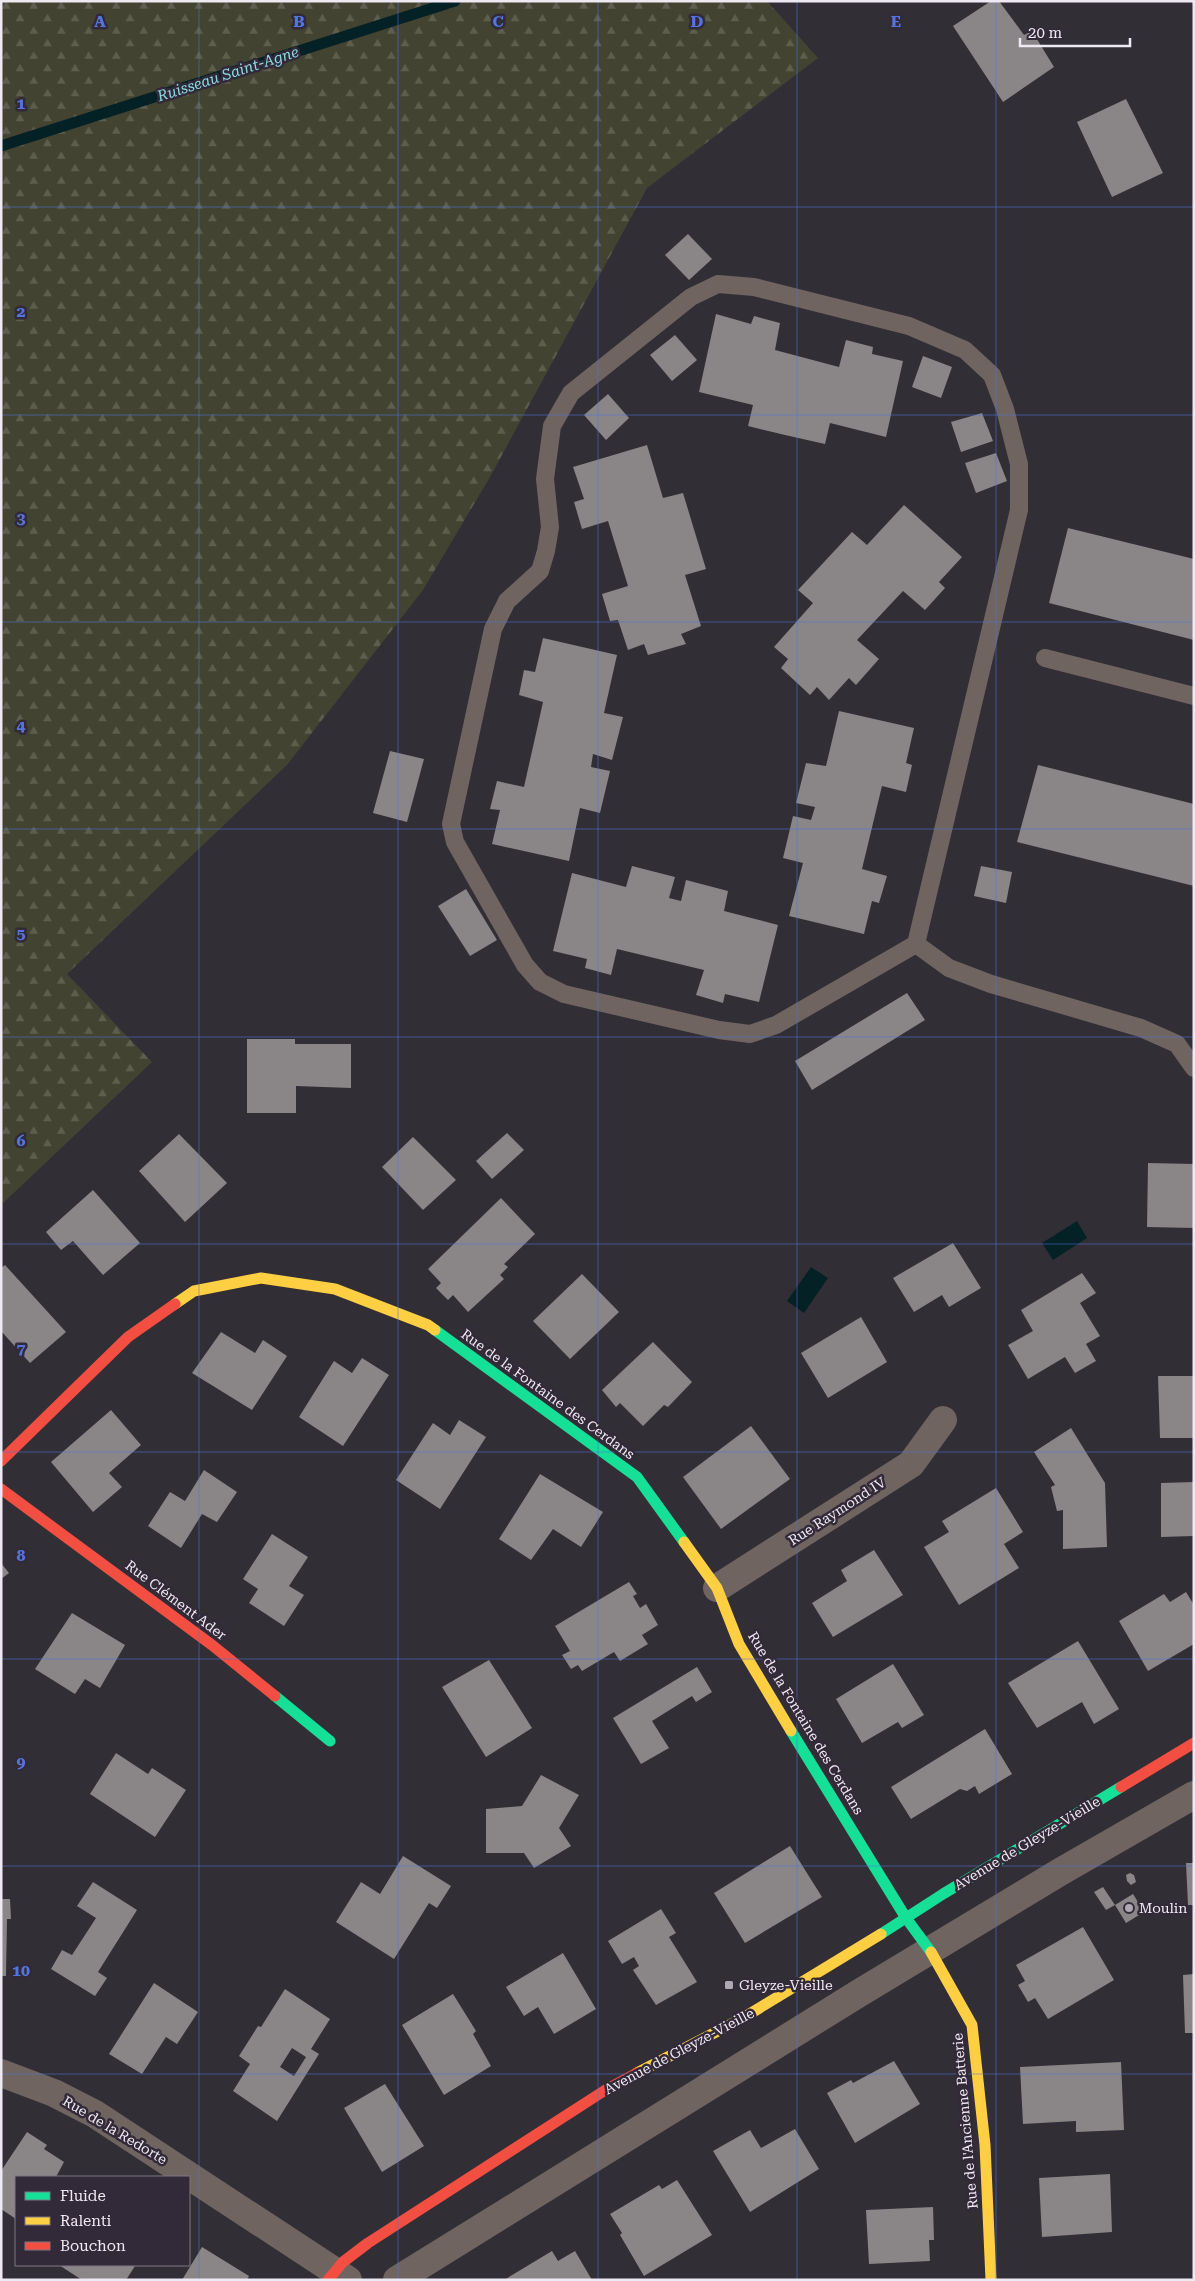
<svg xmlns="http://www.w3.org/2000/svg" width="1195" height="2281" font-family="'Roboto Serif',serif">
<style>
.forest{fill:url(#forest-firs)}
.water{fill:#042126}
.lines{fill:none;stroke-linecap:round;stroke-linejoin:round}
.stream{stroke:#042126;stroke-width:11}
.building{fill:#8a8586;fill-rule:evenodd}
.lane{stroke:#6f6460;stroke-width:18}
.street{stroke:#6f6460;stroke-width:28}
.fast{stroke:#16e098;stroke-width:11}
.slow{stroke:#ffcf43;stroke-width:11}
.jam{stroke:#f24e42;stroke-width:11}
.grid{fill:none;stroke:#5275df;stroke-width:1;stroke-opacity:0.55}
.poi-dot{fill:#ada8b1;stroke:#332a39;stroke-width:2}
.labels{text-anchor:middle;stroke-width:5;stroke-linejoin:round;paint-order:stroke}
.street-label{font-size:14px;fill:#efe9f3;stroke:#332a39}
.poi-label{font-size:14px;fill:#efe9f3;stroke:#332a39;text-anchor:start}
.water-label{font-size:15px;font-style:italic;fill:#88dbe4;stroke:#332a39}
.grid-label{font-size:16px;text-anchor:middle;font-weight:bold;fill:#5275df;stroke:#332a39;stroke-width:5;stroke-linejoin:round;paint-order:stroke}
</style>
<defs>
<pattern id="forest-firs" width="22" height="20" patternUnits="userSpaceOnUse" patternTransform="scale(1.25)"><rect width="22" height="20" fill="#424331"/><path d="M5 1l3.5 6h-7zM16 11l3.5 6h-7z" fill="#5e5e4f"/></pattern>
</defs>
<rect width="100%" height="100%" fill="#322e36"/>
<path class="forest" d="M1,1h766l51,57 -171,130 -157,289 -67,113 -136,175 -220,209 85,88 -151,143z"/>
<g class="water">
<path d="M1077,1221l10,17 -34,22 -11,-17z"/>
<path d="M811,1267l17,11 -24,35 -17,-12z"/>
</g>
<g class="lines">
<path class="stream" d="M1,146l454,-145"/>
</g>
<g class="building">
<path d="M991,1h8l25,34 8,-4 22,36 -51,35 -50,-76z"/>
<path d="M1126,99l37,74 -51,24 -35,-75z"/>
<path d="M688,234l24,25 -23,21 -24,-25z"/>
<path d="M716,314l35,10 3,-8 26,7 -5,27 64,17 7,-27 27,7 -1,7 31,7 -17,76 -56,-14 -5,21 -40,-9 -37,-9 5,-21 -54,-13z"/>
<path d="M675,335l22,25 -25,21 -22,-26z"/>
<path d="M923,356l29,11 -11,31 -29,-11z"/>
<path d="M608,394l21,24 -23,22 -22,-25z"/>
<path d="M982,413l11,28 -32,11 -10,-30z"/>
<path d="M647,445l16,53 20,-5 23,76 -21,6 16,51 -20,8 5,10 -38,11 -4,-11 -16,6 -10,-30 -8,1 -8,-27 26,-8 -20,-65 -26,8 -8,-27 10,-3 -11,-32z"/>
<path d="M996,453l11,28 -31,12 -11,-30z"/>
<path d="M904,505l58,52 -23,25 6,6 -20,22 -22,-19 -46,49 22,19 -23,26 -7,-7 -20,22 -12,-13 -7,8 -29,-27 7,-9 -14,-12 39,-44 -15,-13 54,-58 15,13z"/>
<path d="M1068,528l126,31v81l-145,-37z"/>
<path d="M543,638l74,17 -13,58 19,4 -11,43 -19,-6 -2,13 19,4 -10,42 -20,-5 -11,53 -77,-17 8,-34 -10,-1 7,-28 27,6 19,-85 -24,-7 5,-25 11,2z"/>
<path d="M839,711l75,17 -8,35 6,2 -6,27 -24,-6 -20,83 25,7 -8,27 -7,-2 -8,33 -75,-18 14,-53 -20,-5 10,-42 18,4 4,-13 -19,-4 10,-40 20,3z"/>
<path d="M390,751l34,8 -17,63 -34,-9z"/>
<path d="M1038,765l156,39v82l-177,-44z"/>
<path d="M632,866l43,11 -6,21 12,3 5,-21 42,11 -4,20 54,14 -19,77 -34,-8 -2,9 -27,-8 8,-25 -87,-21 -6,26 -26,-7 2,-9 -34,-8 19,-78 54,14z"/>
<path d="M981,866l31,6 -6,31 -32,-7z"/>
<path d="M466,889l31,51 -27,16 -32,-50z"/>
<path d="M907,993l18,27 -113,70 -17,-29z"/>
<path d="M247,1039h48v5h56v44l-55,-2v27h-49z"/>
<path d="M507,1133l17,17 -32,29 -16,-18z"/>
<path d="M179,1134l48,49 -42,39 -46,-51z"/>
<path d="M413,1137l43,43 -33,30 -41,-43z"/>
<path d="M1148,1163l46,1v64l-47,-1z"/>
<path d="M93,1190l47,53 -37,32 -30,-34 -12,9 -15,-18z"/>
<path d="M501,1198l34,36 -31,30 4,3 -8,8 4,4 -36,33 -15,-17 -5,5 -12,-12 5,-5 -13,-14z"/>
<path d="M953,1243l28,45 -32,19 -7,-12 -28,17 -21,-34z"/>
<path d="M5,1265l61,67 -36,31 -29,-32v-63z"/>
<path d="M1082,1273l14,20 -16,10 20,33 -14,8 10,17 -21,12 -10,-16 -37,22 -20,-34 25,-14 -12,-21z"/>
<path d="M582,1274l37,38 -49,47 -37,-38z"/>
<path d="M861,1317l26,45 -59,36 -27,-45z"/>
<path d="M221,1332l34,21 8,-13 24,16 -35,54 -60,-37z"/>
<path d="M653,1342l39,40 -24,25 -4,-2 -21,21 -23,-23 -4,4 -14,-17z"/>
<path d="M362,1358l27,17 -46,71 -44,-29 35,-56 18,12z"/>
<path d="M1158,1376h36v62h-34z"/>
<path d="M111,1410l30,35 -32,28 13,14 -29,25 -42,-50z"/>
<path d="M459,1420l27,17 -46,72 -44,-29 37,-57 17,12z"/>
<path d="M751,1426l39,53 -69,50 -38,-52z"/>
<path d="M1071,1428l34,55 2,64 -44,2v-39l-6,1 -6,-24 4,-2 -21,-33z"/>
<path d="M204,1470l33,22 -20,30 -15,-8 -21,34 -33,-22 22,-34 15,9z"/>
<path d="M540,1474l63,38 -22,35 -28,-18 -22,31 -32,-21z"/>
<path d="M1194,1482v54l-33,1v-54z"/>
<path d="M996,1488l27,44 -19,12 15,24 -60,37 -35,-58 25,-15 -7,-11z"/>
<path d="M272,1534l36,23 -19,29 15,9 -20,31 -35,-23 9,-14 -15,-10z"/>
<path d="M874,1550l29,45 -70,42 -21,-34 35,-22 -6,-11z"/>
<path d="M1,1563l8,10 -8,6z"/>
<path d="M629,1582l8,12 -4,2 7,12 6,-4 12,21 -16,10 6,9 -28,17 -6,-9 -32,19 -4,-6 -7,4 -9,-14 8,-4 -15,-25z"/>
<path d="M1186,1592l8,13v39l-46,27 -29,-50 45,-27 6,8z"/>
<path d="M72,1613l53,32 -25,43 -15,-9 -10,15 -40,-25z"/>
<path d="M1078,1641l41,68 -25,15 -12,-22 -45,26 -29,-45z"/>
<path d="M489,1660l43,68 -46,29 -44,-70z"/>
<path d="M893,1664l31,51 -22,13 -4,-6 -36,21 -26,-44z"/>
<path d="M697,1667l15,25 -16,10 -4,-6 -40,25 17,27 -28,16 -28,-46z"/>
<path d="M985,1729l27,45 -33,20 -4,-8 -8,5 -7,-2 -49,30 -20,-32z"/>
<path d="M116,1753l32,21 4,-6 34,22 -31,47 -65,-43z"/>
<path d="M541,1775l38,20 -20,33 12,18 -37,22 -10,-15h-38v-44l36,-3z"/>
<path d="M790,1846l32,51 -77,46 -31,-50z"/>
<path d="M403,1856l48,30 -14,22 -8,-5 -35,56 -58,-37 25,-40 19,12z"/>
<path d="M1186,1863h8v42h-6z"/>
<path d="M1130,1873l4,2 2,7 -5,3 -4,-4 -1,-6z"/>
<path d="M93,1882l44,28 -39,62 9,6 -12,18 -44,-27 11,-19 10,5 24,-37 -19,-12z"/>
<path d="M1103,1887l12,18 18,-11 11,18 -18,11 -11,-18 -9,5 -12,-18z"/>
<path d="M1,1899h9l1,20h-4l-1,57h-5z"/>
<path d="M661,1909l15,24 -7,4 28,45 -41,23 -23,-35 6,-4 -5,-9 -12,7 -14,-23z"/>
<path d="M1083,1927l31,53 -66,39 -13,-21 -7,4 -10,-17 7,-4 -9,-16z"/>
<path d="M563,1953l33,56 -42,25 -16,-27 -14,9 -18,-29z"/>
<path d="M1194,1974v59h-9l-2,-58z"/>
<path d="M154,1983l44,29 -21,32 -11,-7 -24,37 -33,-20z"/>
<path d="M285,1989l45,30 -19,30 8,5 -42,67 -44,-30 17,-27 -11,-8 19,-30 3,1zM292,2048l14,9 -12,19 -14,-9z"/>
<path d="M453,1994l23,37 -3,3 18,32 -47,29 -42,-70z"/>
<path d="M894,2061l26,43 -65,39 -28,-50 24,-13 2,3z"/>
<path d="M1121,2062l3,68 -48,2v-11l-53,3 -3,-57z"/>
<path d="M385,2084l39,62 -42,26 -38,-64z"/>
<path d="M795,2129l24,40 -69,43 -37,-61 37,-21 11,18z"/>
<path d="M27,2132l20,13 -3,4 20,13 -8,15h-40v42l-15,-10v-38z"/>
<path d="M1110,2174l2,58 -70,5 -3,-59z"/>
<path d="M677,2180l35,55 -68,41 -24,-41 2,-2 -12,-19 49,-29 3,4z"/>
<path d="M933,2207l1,33h-5l1,21 -61,3 -3,-54z"/>
<path d="M202,2247l47,29 -2,4h-65z"/>
<path d="M552,2251l6,10 17,-10 17,29h-88z"/>
<path d="M59,2265h74l2,1 -9,14h-44z"/>
</g>
<g class="lines">
<g class="lane">
<path d="M718,284l36,3 155,39 56,24 27,25 13,34 14,55v46l-103,434 -140,81 -26,9 -31,-4 -155,-36 -24,-12 -15,-17 -70,-123 -4,-18 42,-195 14,-28 33,-30 6,-20 4,-24 -5,-48 7,-53 19,-33 120,-96z"/>
<path d="M1045,658l149,38"/>
<path d="M916,944l33,24 42,16 150,44 36,16 17,24"/>
</g>
<g class="street">
<path d="M717,1588l194,-124 32,-44"/>
<path d="M1,2073l53,20 41,21 253,166"/>
<path d="M397,2280l464,-288 199,-120 134,-77"/>
</g>
<g class="fast">
<path d="M435,1330l202,147 47,65"/>
<path d="M275,1696l55,45"/>
<path d="M791,1731l115,187 25,34"/>
<path d="M881,1934l62,-40 178,-107"/>
</g>
<g class="slow">
<path d="M175,1304l19,-13 67,-13 74,11 93,36 7,5"/>
<path d="M684,1542l33,46 22,56 52,87"/>
<path d="M931,1952l41,73 13,120 6,135"/>
<path d="M637,2073l106,-55 138,-84"/>
</g>
<g class="jam">
<path d="M1,1461l127,-124 47,-33"/>
<path d="M1,1489l211,156 63,51"/>
<path d="M1121,1787l73,-44"/>
<path d="M328,2280l15,-18 25,-19 239,-154 30,-16"/>
</g>
</g>
<path class="grid" d="M199,1v2279M398,1v2279M598,1v2279M797,1v2279M996,1v2279M1,207h1193M1,415h1193M1,622h1193M1,829h1193M1,1037h1193M1,1244h1193M1,1452h1193M1,1659h1193M1,1866h1193M1,2074h1193"/>
<g class="poi-dot">
<circle cx="1129" cy="1908" r="5"/>
<rect x="724" y="1980" width="10" height="10" rx="2.5"/>
</g>
<g class="labels">
<g class="street-label">
<text transform="translate(548 1394) rotate(36)" y="5">Rue de la Fontaine des Cerdans</text>
<text transform="translate(837 1511) rotate(-33)" y="5">Rue Raymond IV</text>
<text transform="translate(176 1600) rotate(37)" y="5">Rue Clément Ader</text>
<text transform="translate(806 1723) rotate(59)" y="5">Rue de la Fontaine des Cerdans</text>
<text transform="translate(1027 1843) rotate(-31)" y="5">Avenue de Gleyze-Vieille</text>
<text transform="translate(679 2051) rotate(-28)" y="5">Avenue de Gleyze-Vieille</text>
<text transform="translate(965 2121) rotate(-95)" y="5">Rue de l'Ancienne Batterie</text>
<text transform="translate(115 2130) rotate(31)" y="5">Rue de la Redorte</text>
</g>
<g class="poi-label">
<text x="1139" y="1913">Moulin</text>
<text x="739" y="1990">Gleyze-Vieille</text>
</g>
<g class="water-label">
<text transform="translate(228 74) rotate(-18)" y="5">Ruisseau Saint-Agne</text>
</g>
</g>
<g class="grid-label">
<text x="100" y="27">A</text>
<text x="299" y="27">B</text>
<text x="498" y="27">C</text>
<text x="697" y="27">D</text>
<text x="896" y="27">E</text>
<text x="21" y="109">1</text>
<text x="21" y="317">2</text>
<text x="21" y="524">3</text>
<text x="21" y="731">4</text>
<text x="21" y="939">5</text>
<text x="21" y="1146">6</text>
<text x="21" y="1354">7</text>
<text x="21" y="1561">8</text>
<text x="21" y="1768">9</text>
<text x="21" y="1976">10</text>
</g>
<rect width="1195" height="2281" fill="none" stroke="#efe9f3" stroke-width="5"/>
<rect x="15" y="2176" width="175" height="90" fill="#332a39" stroke="#7e7683"/>
<rect x="25" y="2192" width="25" height="8" fill="#16e098" stroke="#7e7683"/>
<text x="60" y="2201" font-size="15" fill="#efe9f3">Fluide</text>
<rect x="25" y="2217" width="25" height="8" fill="#ffcf43" stroke="#7e7683"/>
<text x="60" y="2226" font-size="15" fill="#efe9f3">Ralenti</text>
<rect x="25" y="2242" width="25" height="8" fill="#f24e42" stroke="#7e7683"/>
<text x="60" y="2251" font-size="15" fill="#efe9f3">Bouchon</text>
<path d="M1020 38v8h110v-8" fill="none" stroke="#efe9f3" stroke-width="2.5"/>
<text x="1028" y="38" font-size="15" fill="#efe9f3" stroke="#332a39" stroke-width="4" paint-order="stroke">20 m</text>
</svg>
